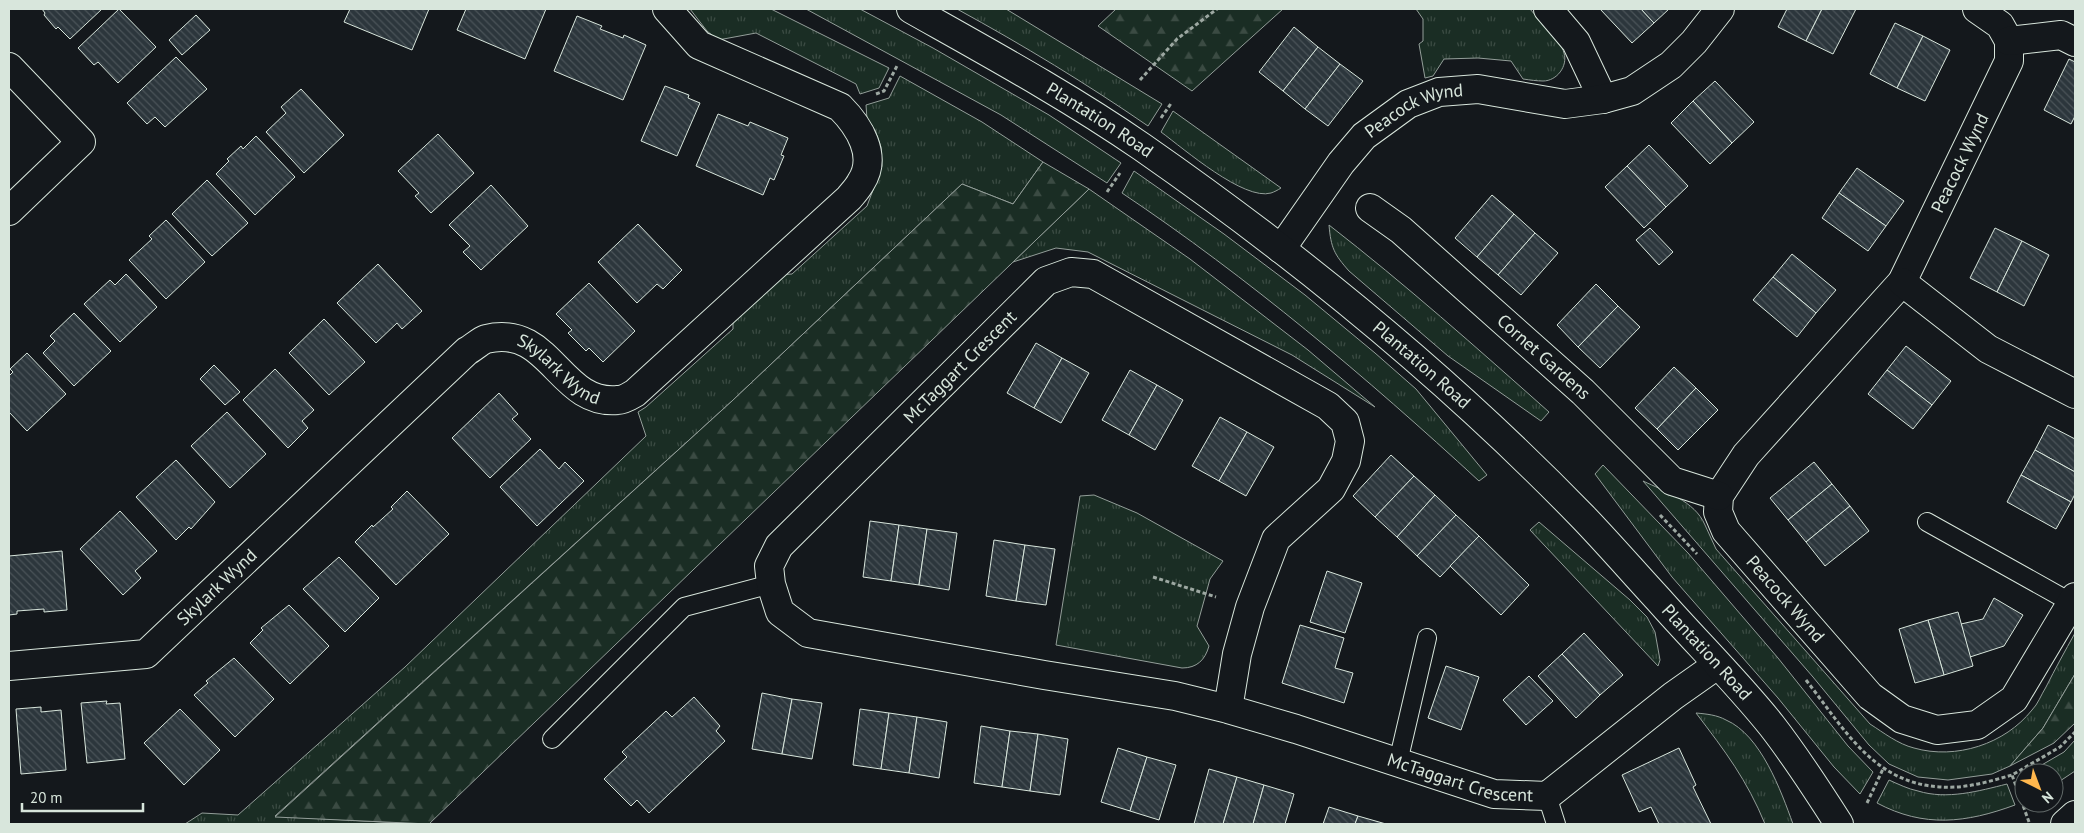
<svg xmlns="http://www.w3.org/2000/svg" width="2084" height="833" font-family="'PT Sans',sans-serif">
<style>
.grass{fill:url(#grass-tufts);stroke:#939e99}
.forest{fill:url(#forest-firs);stroke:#939e99}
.building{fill:url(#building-back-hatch);stroke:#d8e6dc}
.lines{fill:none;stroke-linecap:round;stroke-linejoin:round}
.service-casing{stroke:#d8e6dc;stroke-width:20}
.minor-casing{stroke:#d8e6dc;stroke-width:30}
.tertiary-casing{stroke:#d8e6dc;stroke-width:30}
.path{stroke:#9da8a2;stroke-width:3;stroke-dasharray:4 2.5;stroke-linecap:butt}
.service{stroke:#14181c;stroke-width:18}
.minor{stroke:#14181c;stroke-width:28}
.tertiary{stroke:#14181c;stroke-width:28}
.labels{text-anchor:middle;stroke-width:4;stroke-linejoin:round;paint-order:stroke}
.street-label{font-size:18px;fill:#d8e6dc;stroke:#14181c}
</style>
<defs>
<pattern id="grass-tufts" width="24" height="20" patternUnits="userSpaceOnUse" patternTransform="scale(1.25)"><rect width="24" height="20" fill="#1a2d24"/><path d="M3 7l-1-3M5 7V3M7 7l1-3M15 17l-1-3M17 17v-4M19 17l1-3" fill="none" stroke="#3b4b43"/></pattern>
<pattern id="forest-firs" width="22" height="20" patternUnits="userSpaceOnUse" patternTransform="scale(1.25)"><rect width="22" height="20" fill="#1a2d24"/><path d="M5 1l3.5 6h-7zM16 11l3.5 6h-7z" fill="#3b4b43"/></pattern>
<pattern id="building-back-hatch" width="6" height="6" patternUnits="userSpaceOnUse" patternTransform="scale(1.25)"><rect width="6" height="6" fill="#2c363c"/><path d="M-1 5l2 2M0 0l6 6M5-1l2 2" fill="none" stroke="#4a5358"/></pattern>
</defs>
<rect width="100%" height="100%" fill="#14181c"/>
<g class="grass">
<path d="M690,9h81l118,59 -10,20 -19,6 -4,-10 -100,-51 -38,7 -11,-9z"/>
<path d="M806,9h54l73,39 116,67 72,48 -14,20 -106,-68z"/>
<path d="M957,9h49l156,95 -14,22c-61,-42 -125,-81 -191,-117z"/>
<path d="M1416,9h114c9,11 31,31 34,44 4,13 -7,28 -21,28 -6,0 -13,-1 -20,-2l-12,-18 -33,-3 -34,1 -11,17 -8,2 -6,-34 4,-3v-22z"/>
<path d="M900,76l82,46 61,40 -30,42 -51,-20 -230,217 -457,415 143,8h-233l17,-11 36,2 167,-148 241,-231 -8,-24 8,-5 87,-78v-15l42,-39 17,-1 75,-68 15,-40 -1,-19 -6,-17 -8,-11 -1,-14 23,-7z"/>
<path d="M1173,111l108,77c-3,2 -7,4 -10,5 -27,8 -87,-44 -110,-61z"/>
<path d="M1134,171l90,63 81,61 70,58 41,36 71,86 -8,6c-113,-104 -230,-203 -357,-288z"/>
<path d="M1089,189l101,70 118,91 67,57 -83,-52 -204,-103 -32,-4 -43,14z"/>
<path d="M1329,225c76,59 148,123 220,187l-8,9 -93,-65 -99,-85c-15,-17 -18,-23 -20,-46z"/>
<path d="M1603,465l85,88 90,105 70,88 25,26 -13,22 -26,-27 -56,-69 -106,-121 -77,-103z"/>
<path d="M1643,481c21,10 52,20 62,44 4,8 7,16 11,24l154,175c14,9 28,20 44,24 42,12 91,-4 118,-38 6,-6 9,-15 14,-23 9,-18 19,-36 29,-54v41l-32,54 -33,38 -18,8 -44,6 -30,-3 -29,-13 -20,-19 -56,-68z"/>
<path d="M1094,495l43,18 86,48 -13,18 -13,47 12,20c-4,14 -12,22 -27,22l-126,-23 24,-149z"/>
<path d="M1539,522l91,78 17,17 8,15 5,28 -2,6 -128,-136z"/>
<path d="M1696,713c11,1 21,2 30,7 35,15 55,71 67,104h-28c-18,-44 -40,-73 -69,-111z"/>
<path d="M2075,740v31l-21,14v-12h-26l36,-21z"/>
<path d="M1889,780c9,4 19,9 29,11 29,9 61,0 89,-7l8,21c-49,18 -91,23 -138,-2z"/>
</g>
<g class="forest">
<path d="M1116,9h167l-91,82 -94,-65z"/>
<path d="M1043,162l46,27 -660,635 -154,-7 457,-416 230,-217 51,20z"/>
<path d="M2075,674v49l-21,20 -44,23 33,-38z"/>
</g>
<g class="building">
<path d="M42,9h60l-32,30 -12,-12 -2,2 -12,-14 1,-2z"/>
<path d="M119,9l37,38 -38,36 -20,-21 -4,3 -16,-17z"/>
<path d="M350,9h79l-17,41 -68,-28z"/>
<path d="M466,9h80l-21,50 -68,-29z"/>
<path d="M1600,9h41l13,14 -22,20z"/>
<path d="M1641,9h28l-15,14z"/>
<path d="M1787,9h35l-16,32 -28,-14z"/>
<path d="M1822,9h34l-23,45 -27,-13z"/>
<path d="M196,15l14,15 -28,25 -13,-15z"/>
<path d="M577,16l25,10 -2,3 23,9 1,-3 22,10 -23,55 -69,-29z"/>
<path d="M1895,23l28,13 -26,52 -27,-14z"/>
<path d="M1294,27l24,20 -35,44 -24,-19z"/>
<path d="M1923,36l27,14 -25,51 -28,-13z"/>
<path d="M1318,47l22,17 -35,45 -22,-18z"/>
<path d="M176,57l31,32 -42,38 -10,-10 -8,7 -20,-21z"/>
<path d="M2069,59l6,3v54l-4,8 -27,-14z"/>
<path d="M1340,64l23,17 -35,45 -23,-17z"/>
<path d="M1715,81l39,41 -22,21 -39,-42z"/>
<path d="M665,86l24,9 -1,3 12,5 -23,53 -36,-15z"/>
<path d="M301,89l43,46 -40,38 -38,-41 20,-19 -5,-6z"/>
<path d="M1693,101l39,42 -22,21 -39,-41z"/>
<path d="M718,114l30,12 2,-4 38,16 -7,17 3,1 -10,24 -4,-2 -7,17 -67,-29z"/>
<path d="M438,134l36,39 -43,40 -16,-17 4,-3 -21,-22z"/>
<path d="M256,136l39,41 -40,38 -39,-41 13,-13 -2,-2 14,-13 2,3z"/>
<path d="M1649,145l39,41 -22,21 -39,-41z"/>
<path d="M1627,166l39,41 -22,21 -39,-41z"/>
<path d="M1857,168l47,33 -18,25 -47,-33z"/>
<path d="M207,180l41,43 -36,33 -40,-42z"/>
<path d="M491,185l37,41 -47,44 -18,-18 7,-6 -21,-21z"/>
<path d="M1839,193l47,33 -18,25 -46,-33z"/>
<path d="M1492,195l22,19 -37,43 -22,-19z"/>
<path d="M1514,214l21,19 -37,42 -21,-18z"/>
<path d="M166,220l39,42 -39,37 -37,-39 23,-21 -3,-3z"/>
<path d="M638,224l44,46 -19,19 -6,-5 -20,19 -39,-41z"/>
<path d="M1650,228l23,24 -14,13 -23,-25z"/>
<path d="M1995,228l27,13 -25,51 -27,-14z"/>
<path d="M1535,233l23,20 -37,42 -23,-20z"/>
<path d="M2022,241l27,14 -25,51 -27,-14z"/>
<path d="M1792,254l44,36 -20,23 -43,-36z"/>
<path d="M378,264l44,47 -20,18 -5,-6 -21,20 -39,-40z"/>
<path d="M126,274l31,33 -37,35 -36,-38 26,-24 5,5z"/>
<path d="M1773,277l43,36 -19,24 -44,-37z"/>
<path d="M589,283l46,48 -32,31 -14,-14 -3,3 -18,-18 4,-3 -16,-16z"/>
<path d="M1596,284l22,22 -40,41 -21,-22z"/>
<path d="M1618,306l22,21 -40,41 -22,-21z"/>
<path d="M74,313l37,38 -37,35 -31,-33 12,-12 -5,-5z"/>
<path d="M324,319l41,43 -36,33 -40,-42z"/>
<path d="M1036,343l26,15 -28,50 -27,-15z"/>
<path d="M1906,346l45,35 -19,24 -45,-35z"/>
<path d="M27,353l39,41 -39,37 -18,-19v-36l4,-4 -3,-3z"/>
<path d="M1062,358l27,15 -28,50 -27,-15z"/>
<path d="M214,365l26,27 -15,13 -25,-26z"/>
<path d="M1674,367l22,21 -39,41 -22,-21z"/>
<path d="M275,369l39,41 -12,11 6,7 -20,20 -45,-48z"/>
<path d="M1130,370l27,15 -28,50 -27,-15z"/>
<path d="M1887,370l45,35 -19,24 -45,-35z"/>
<path d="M1157,385l26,15 -28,50 -26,-15z"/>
<path d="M1696,388l22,22 -40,40 -21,-21z"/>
<path d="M499,393l19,21 -6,5 19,20 -41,39 -38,-40z"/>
<path d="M227,412l39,42 -36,34 -39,-42z"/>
<path d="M1220,417l27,15 -28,49 -27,-15z"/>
<path d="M2048,425l27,14v33l-40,-22z"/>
<path d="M1247,432l27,15 -28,49 -27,-15z"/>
<path d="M540,449l19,20 6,-7 19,19 -47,45 -37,-39z"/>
<path d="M2035,450l40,22v22l-4,8 -50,-27z"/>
<path d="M1391,455l23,21 -39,41 -22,-21z"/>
<path d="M176,460l39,42 -24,27 -2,-2 -13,13 -40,-43z"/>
<path d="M1814,462l18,22 -44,36 -18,-22z"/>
<path d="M2021,475l50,27 -15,27 -49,-27z"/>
<path d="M1414,476l21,19 -38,42 -22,-20z"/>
<path d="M1832,484l18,22 -44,36 -18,-22z"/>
<path d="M407,491l42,43 -53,51 -41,-43 17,-17 1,2 20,-18 -2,-2z"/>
<path d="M1435,495l21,20 -39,41 -20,-19z"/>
<path d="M1850,506l19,25 -44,35 -19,-24z"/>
<path d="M120,511l37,40 -22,20 6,7 -18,17 -43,-46z"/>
<path d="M1456,515l23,21 -39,41 -23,-21z"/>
<path d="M870,521l29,4 -8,56 -28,-4z"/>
<path d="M899,525l28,4 -8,56 -28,-4z"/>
<path d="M927,529l30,4 -8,57 -30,-5z"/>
<path d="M1479,536l50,49 -28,30 -51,-49z"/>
<path d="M994,540l31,5 -9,56 -30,-5z"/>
<path d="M1025,545l30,4 -9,56 -30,-4z"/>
<path d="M62,551l5,59 -23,2v-3l-27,2v3l-8,1v-59z"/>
<path d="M339,557l40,41 -34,34 -42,-43z"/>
<path d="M1327,571l35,12 -17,50 -35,-11z"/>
<path d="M1994,598l29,17 -19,31 -34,11 -9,-33 22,-5z"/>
<path d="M289,605l40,41 -39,38 -40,-41 13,-13 -2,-2z"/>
<path d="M1958,612l15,54 -29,9 -16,-55z"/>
<path d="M1928,620l16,55 -29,8 -16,-54z"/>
<path d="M1300,625l44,13 -9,30 18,5 -9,30 -62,-20z"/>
<path d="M1584,633l39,42 -23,20 -38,-41z"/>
<path d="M1562,654l38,41 -24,23 -38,-42z"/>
<path d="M234,658l40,41 -39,38 -41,-42 14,-12 -2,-2z"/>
<path d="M1446,666l33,11 -18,53 -33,-12z"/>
<path d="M1529,676l24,25 -27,24 -23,-25z"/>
<path d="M762,693l30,6 -10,55 -30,-5z"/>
<path d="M694,697l26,29 -4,5 9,10 -76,72 -12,-13 -6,6 -27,-27 23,-22 -5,-5 44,-41 6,6z"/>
<path d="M792,699l30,4 -10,56 -30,-5z"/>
<path d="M107,701l-1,3 14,-1 5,56 -38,4 -6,-60z"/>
<path d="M41,707v5l20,-2 5,60 -45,4 -5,-65z"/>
<path d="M180,709l40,41 -36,35 -40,-42z"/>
<path d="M860,709l29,4 -8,56 -28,-4z"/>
<path d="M889,713l28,4 -8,56 -28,-4z"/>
<path d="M917,717l30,5 -8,56 -30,-5z"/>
<path d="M981,726l29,5 -8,56 -28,-4z"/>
<path d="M1010,731l28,3 -8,57 -28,-4z"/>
<path d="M1038,734l30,5 -8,56 -30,-4z"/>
<path d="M1118,748l29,9 -17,54 -29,-9z"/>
<path d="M1679,748l17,37 -3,2 18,37h-52l-8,-17 -12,5 -17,-37z"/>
<path d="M1147,757l29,8 -17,55 -29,-9z"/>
<path d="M1209,769l28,8 -14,47h-29z"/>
<path d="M1237,777l27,8 -11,39h-30z"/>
<path d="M1264,785l30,9 -9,30h-32z"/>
<path d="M1329,807l29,9 -3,8h-32z"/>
<path d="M1358,816l28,8h-31z"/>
</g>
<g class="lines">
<g class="service-casing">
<g id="service">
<path d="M1927,522l145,81"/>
<path d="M552,739l132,-132 87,-23"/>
<path d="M1398,762l29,-124"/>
<path d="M1547,796l9,28"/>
</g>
</g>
<g class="minor-casing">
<g id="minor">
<path d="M1548,9l28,33 27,57"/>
<path id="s1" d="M1977,9l23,16 9,16v20l-107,221 -156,173 -27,41 -1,16 8,19 144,165 32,23 35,11 40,-5 37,-26 61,-102"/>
<path d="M2009,41l52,-6 14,7"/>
<path d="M9,67l72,75 -72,69"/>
<path id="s2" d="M1370,208l31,22 182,162 89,89 47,15"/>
<path id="s3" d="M1281,249l60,-86 23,-27 44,-32 31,-12 39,-3 87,15 38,-5 29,-8 39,-26 23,-23 26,-33"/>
<path d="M1902,282l86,67 87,45"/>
<path id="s4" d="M9,666l137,-12 321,-303c6,-3 13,-10 19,-12 65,-16 73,67 132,61 5,0 12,-4 17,-7l214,-195c4,-5 9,-10 12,-16 17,-26 -2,-56 -21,-75l-141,-62 -32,-36"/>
<path id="s5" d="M1228,709l9,-55 13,-47 26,-68 55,-50 15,-28 4,-20 -5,-19 -17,-16 -235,-132 -22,-2 -25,9 -267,265 -10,20 2,18 9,28 28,21 236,42 131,21 53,13 68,20 198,65 53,2 126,-100 44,-31"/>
</g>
</g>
<g class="tertiary-casing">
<g id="tertiary">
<path id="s6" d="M911,9c78,44 157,87 231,138 158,110 307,232 441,370 26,27 51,56 76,83 37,42 78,82 113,126 24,31 46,65 67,98"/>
<path d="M2065,824l10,-9"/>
</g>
</g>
<g class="path">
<path d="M1140,80l37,-41 40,-30"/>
<path d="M876,94l8,-3 14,-27"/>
<path d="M1161,118l11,-16"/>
<path d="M1107,192l13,-19"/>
<path d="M1660,515l37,39"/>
<path d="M1153,577l63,20"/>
<path d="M1806,680c42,54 72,111 150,107 19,-1 38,-7 56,-12"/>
<path d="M1867,803l16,-34"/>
<path d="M2029,822l-17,-47 48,-28 15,-15"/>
</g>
<use href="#service" class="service"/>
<use href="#minor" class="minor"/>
<use href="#tertiary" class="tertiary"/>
</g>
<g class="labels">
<g class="street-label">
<text dy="6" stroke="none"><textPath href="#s3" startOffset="198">Peacock Wynd</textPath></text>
<text dy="6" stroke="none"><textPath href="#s6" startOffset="219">Plantation Road</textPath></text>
<text transform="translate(1960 163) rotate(-64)" y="6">Peacock Wynd</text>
<text dy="6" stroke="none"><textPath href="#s2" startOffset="229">Cornet Gardens</textPath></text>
<text dy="6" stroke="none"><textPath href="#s6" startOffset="624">Plantation Road</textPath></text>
<text transform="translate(960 367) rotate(-45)" y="6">McTaggart Crescent</text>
<text dy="6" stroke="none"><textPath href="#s4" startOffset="685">Skylark Wynd</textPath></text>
<text dy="6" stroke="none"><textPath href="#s4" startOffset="235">Skylark Wynd</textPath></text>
<text dy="6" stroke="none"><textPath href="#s1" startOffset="721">Peacock Wynd</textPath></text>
<text dy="6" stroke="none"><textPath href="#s6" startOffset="1029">Plantation Road</textPath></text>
<text dy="6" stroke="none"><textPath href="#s5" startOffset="1816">McTaggart Crescent</textPath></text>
</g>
</g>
<rect width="2084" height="833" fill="none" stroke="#d8e6dc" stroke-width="20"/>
<g transform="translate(2039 788) rotate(138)"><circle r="24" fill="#14181c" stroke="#626a69"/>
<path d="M0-4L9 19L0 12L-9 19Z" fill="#ffb74d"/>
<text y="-8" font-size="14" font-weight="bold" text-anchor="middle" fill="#d8e6dc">N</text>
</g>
<path d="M22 803v8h121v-8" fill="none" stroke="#d8e6dc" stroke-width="2.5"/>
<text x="30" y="803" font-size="15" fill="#d8e6dc" stroke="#14181c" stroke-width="4" paint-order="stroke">20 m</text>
</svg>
